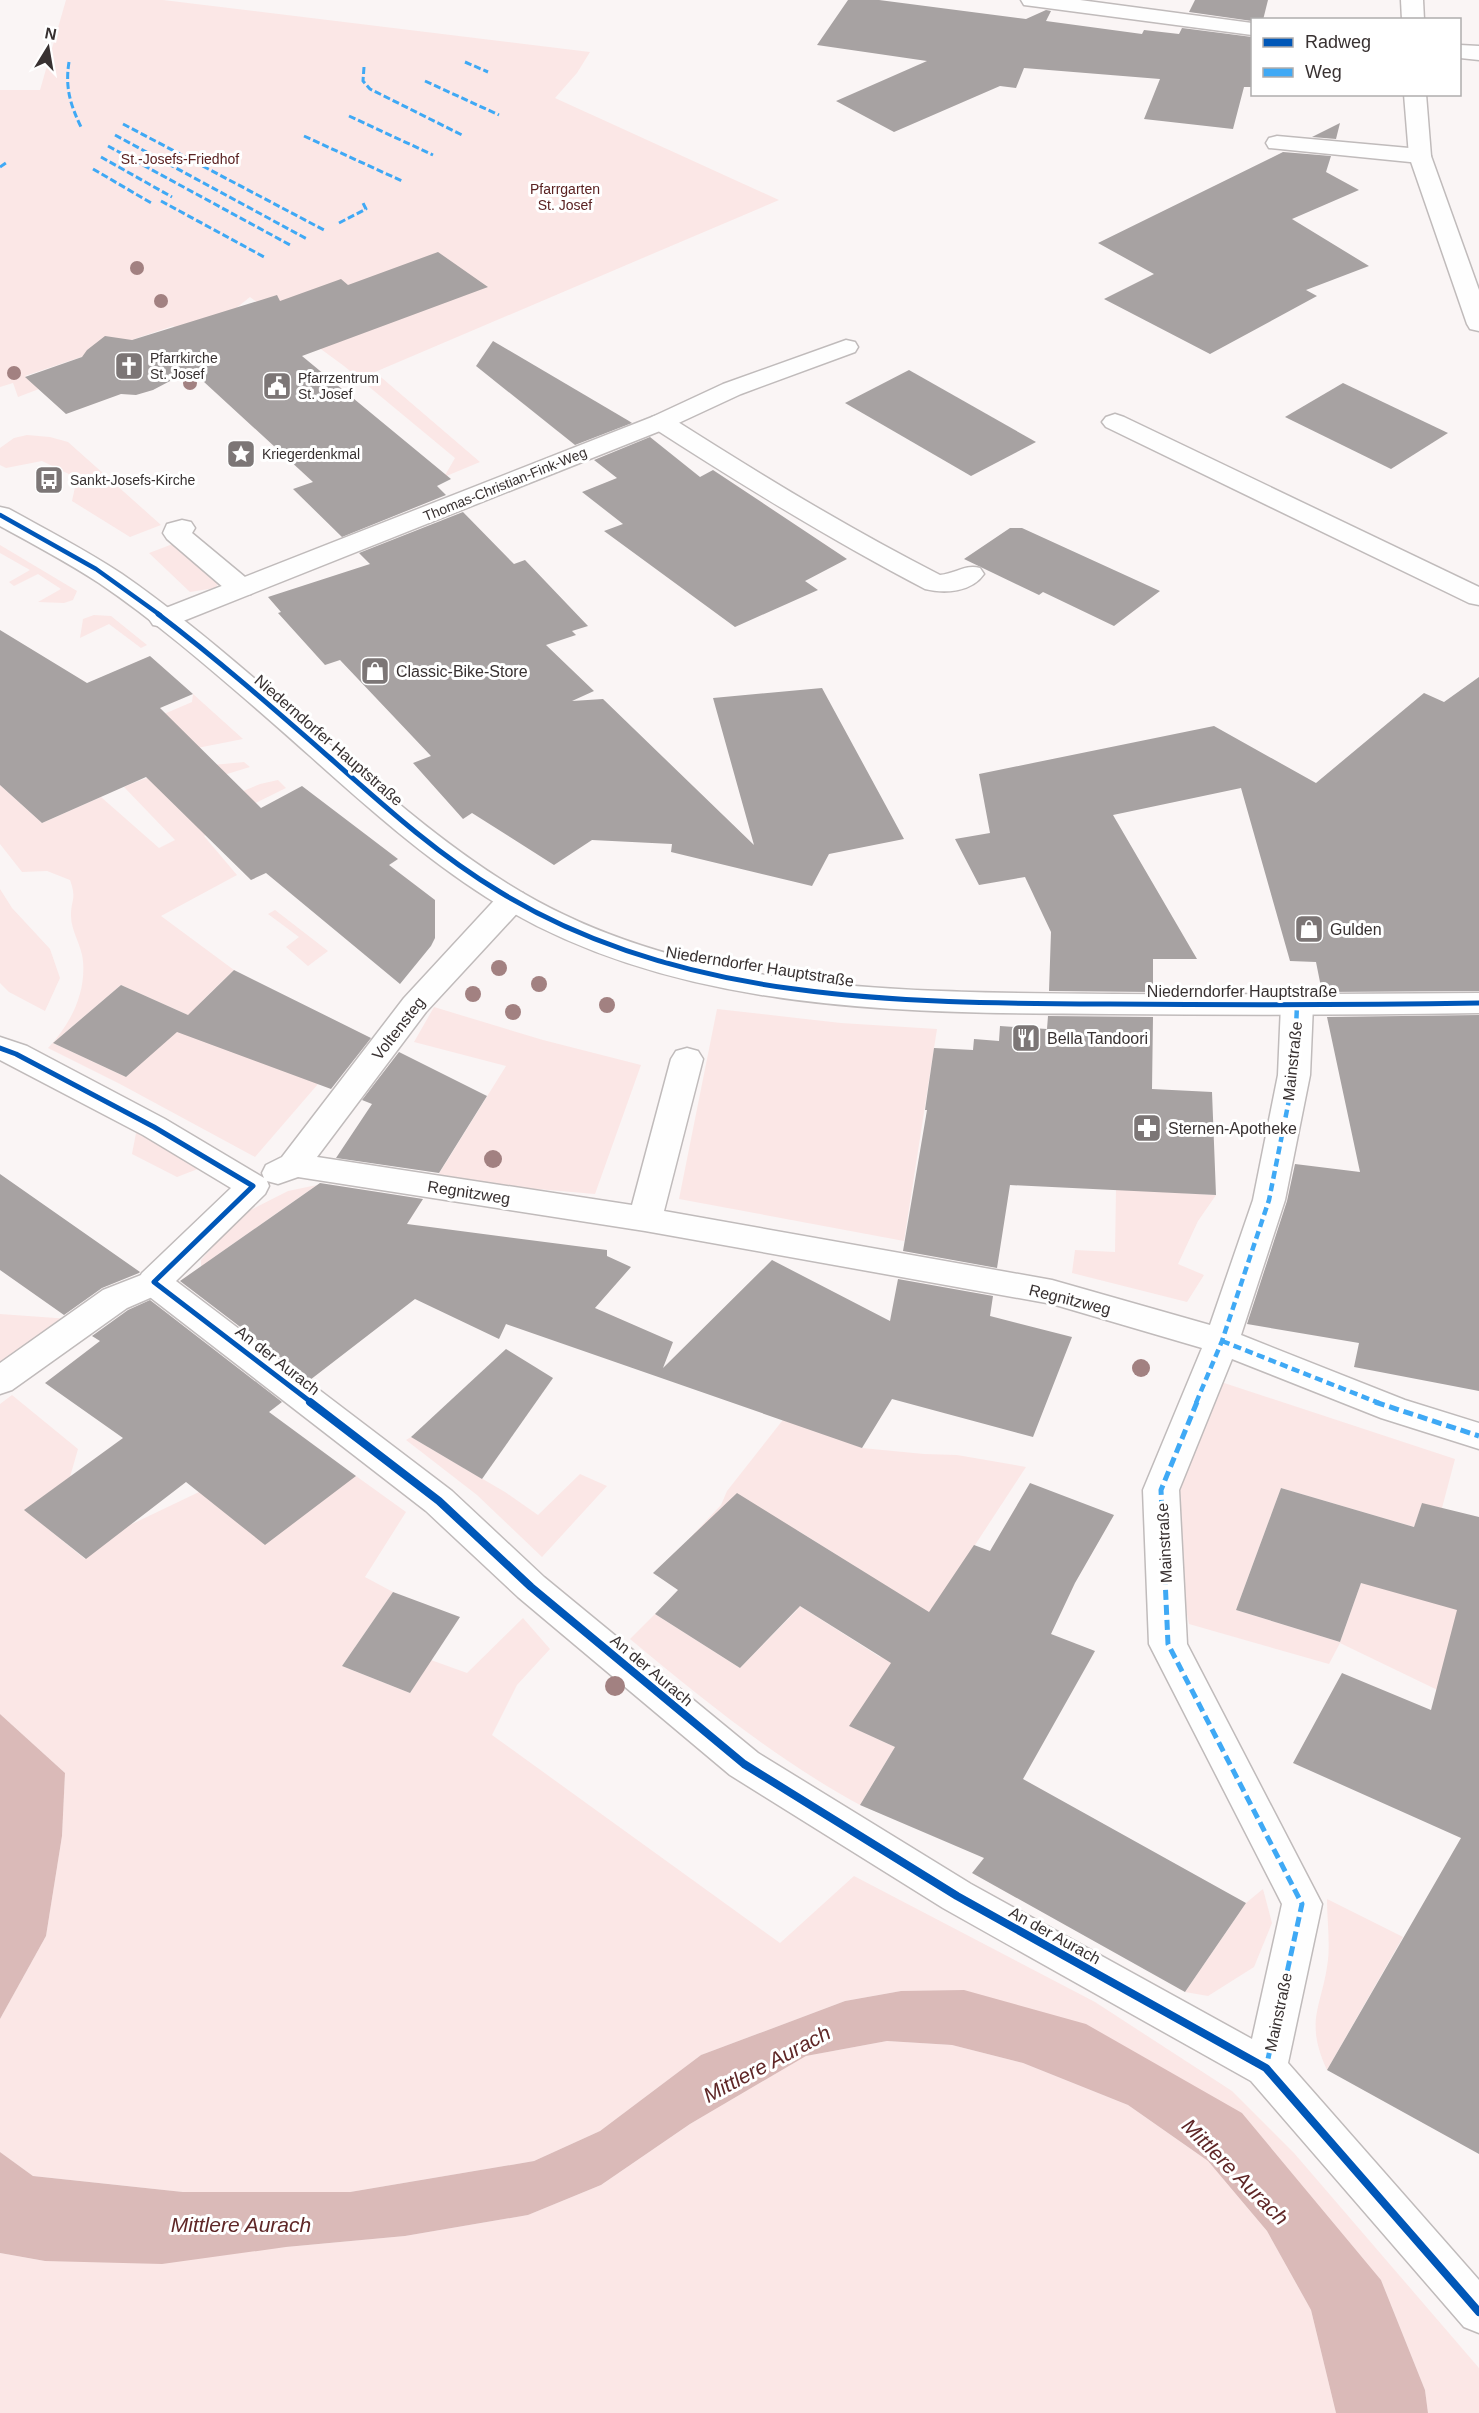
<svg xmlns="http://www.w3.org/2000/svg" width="1479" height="2413" font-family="Arial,sans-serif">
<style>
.green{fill:#fbe7e6;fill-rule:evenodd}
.water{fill:#dabab8}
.building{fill:#a7a2a2}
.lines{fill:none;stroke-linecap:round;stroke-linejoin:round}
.service-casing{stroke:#c0bbbb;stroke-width:3}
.minor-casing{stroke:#c0bbbb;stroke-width:3}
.tertiary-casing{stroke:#c0bbbb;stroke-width:3}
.service{fill:#fefefe;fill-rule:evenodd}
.minor{fill:#fefefe;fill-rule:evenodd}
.tertiary{fill:#fefefe;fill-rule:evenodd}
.quiet-far2{stroke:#3fa9f5;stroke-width:3;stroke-dasharray:7 3;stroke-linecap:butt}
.quiet-far1{stroke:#3fa9f5;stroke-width:4.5;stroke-dasharray:8 4.5;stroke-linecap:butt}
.quiet{stroke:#3fa9f5;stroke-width:5;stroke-dasharray:10 5;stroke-linecap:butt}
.cycleway-far2-casing{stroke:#fff;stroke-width:8}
.cycleway-far1-casing{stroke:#fff;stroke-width:9}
.cycleway-casing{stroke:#fff;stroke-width:11}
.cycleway-far2{stroke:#0057b8;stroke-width:4.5}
.cycleway-far1{stroke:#0057b8;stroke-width:5}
.cycleway{stroke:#0057b8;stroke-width:8}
.tree{fill:#a28181}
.labels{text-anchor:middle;stroke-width:6;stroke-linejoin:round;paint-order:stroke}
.far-park-label{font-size:14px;fill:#5a2222;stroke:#fff}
.far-poi-label{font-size:14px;fill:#383131;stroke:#fff;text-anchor:start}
.far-street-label{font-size:14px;fill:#383131;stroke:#fff}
.poi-label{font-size:16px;fill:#383131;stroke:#fff;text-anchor:start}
.street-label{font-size:16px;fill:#383131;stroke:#fff}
.near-water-label{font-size:21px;font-style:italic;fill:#5f2727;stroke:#fff}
</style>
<rect width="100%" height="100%" fill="#faf5f5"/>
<g class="green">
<path d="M66,0h97l427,52 -13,21 -22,25 224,102 -404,172 105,90 -36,15 11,-19 -111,-92 -94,-69 -15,12 -55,23 -7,-6 -148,50 14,13 -21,8 -5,-14 -13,4v-297h40z"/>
<path d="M27,435l23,2 18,5 93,83 -31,12 -58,-36 5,-23 -35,-17 -36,7 -6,-3v-17l14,-10z"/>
<path d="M178,542l41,41 -4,5 -25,4 -41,-39z"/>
<path d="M0,545l77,46 -4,9 -9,3 -26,-1 23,-13 -23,-15 -24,12 -5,-4 21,-12 -30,-17z"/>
<path d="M94,615l17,1 36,29 -6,3 -32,-24 -29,14 3,-19z"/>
<path d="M193,694l50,45 -56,11 -23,-36 28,-12z"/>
<path d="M244,762l6,5 -23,7 -59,24 17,17 75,-31 18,-4 8,8 -63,31 5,6 -24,11 33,39 -76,41 73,54 -31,30 -10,17 125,67 -63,73 -135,-73 -72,-36c22,-23 38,-54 35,-87 -1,-15 -12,-30 -12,-45 0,-17 6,-17 -1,-36l-23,-9 -25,1 -22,-28v-59l42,38 59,-26 58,51 16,-8 -51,-53c39,-18 79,-21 120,-25zM121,985l71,32 -66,60 -73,-34z"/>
<path d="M0,889l12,19 38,41 10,29 -15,33 -36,-19 -9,-9z"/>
<path d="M275,910l53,41 -20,15 -22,-19 13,-10 -31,-23z"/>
<path d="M434,1007l109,33 98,25 -46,129 -160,-14 71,-114 -92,-24z"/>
<path d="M717,1009l124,14 96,6 -33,212 -225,-42z"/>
<path d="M136,1133l67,34 -26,10 -45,-23z"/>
<path d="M317,1185l-107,75 -9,18v-18l40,-45 47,-24 29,-6 92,26 -26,18z"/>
<path d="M1116,1189l100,6 -18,26 -20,43 26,11 -17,27 -115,-29 3,-23 40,2z"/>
<path d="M0,1314l70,5 -70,50z"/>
<path d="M1215,1380l240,79 -13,49 -20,-4 -8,23 -133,-39 -45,122 104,32 21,-59 101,8 -10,106 -112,-54 -11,21 -140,-40 -17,-81 10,-74z"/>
<path d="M804,1393l58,55 62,6 33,1 69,12 -66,101 -110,158 45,21 -35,58c-86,-47 -155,-104 -230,-166l25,-25 85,54 57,-58 -108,-71 32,-34 6,-14zM797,1530l129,81 -46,46 -96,-61 -20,-34z"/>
<path d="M12,1395l66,54 -8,28 -45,33 60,49 45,-34 69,-33 157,-16 50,36 -41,65 28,15 -51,74 68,27 21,-33 36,13 56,-55 27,31 -33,36 -25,50 288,208 74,-67 241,126 137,89 62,62 185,215v45h-51l-3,-23 -44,-110 -139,-167 -341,-122 -56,10 -144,54 -101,76 -66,30 -184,31h-167l-150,-16 -33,-24v-133l46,-83 16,-100 3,-63 -65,-59v-310z"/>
<path d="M411,1437l94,55 33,23 42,-41 27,12 -65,71 -65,-62 -71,-55z"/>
<path d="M1263,1889l9,34 -18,44 -46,29 -23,-4 61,-89z"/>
<path d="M1327,1899l76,38 -76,133c-23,-50 -5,-62 1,-110 2,-19 -1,-41 -1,-61z"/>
<path d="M887,2041l65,4 71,18 105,42 80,56 59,70 44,79 25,103h-1336v-160l45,8 241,-14 119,-11 123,-21 73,-30 89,-61 116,-68z"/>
</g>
<g class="water">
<path d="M0,1714l65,59 -3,63 -16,100 -46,83z"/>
<path d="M964,1990l122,34 156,89 139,167 44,110 3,23h-92l-25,-103 -44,-79 -59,-70 -80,-56 -105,-42 -71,-18 -65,-4 -81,15 -116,68 -89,61 -73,30 -123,21 -119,11 -124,17 -117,-3 -45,-8v-101l33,24 150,16h167l184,-31 66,-30 101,-76 144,-54 56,-10z"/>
</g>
<g class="building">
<path d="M848,0h31l147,19 20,-9 5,1 -5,10 96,13 2,-4 35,4 3,-6 70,9v50h-8l-11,42 -89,-10 16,-40 -136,-11 -8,20 -16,-2 -106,46 -58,-31 91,-40 -110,-16z"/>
<path d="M1195,0h73l-5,20 -11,1 -63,-9z"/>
<path d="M1340,123l-4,16 -24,-2z"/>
<path d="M1283,152l48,4 -5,16 33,18 -67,29 77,47 -63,24 11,6 -107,58 -106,-55 50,-25 -56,-31z"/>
<path d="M438,252l50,35 -186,69 149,123 -14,7 9,9 -104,42 -49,-48 20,-7 -122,-112 -38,20 -17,5 -15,-1 -55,20 -41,-37 57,-20 5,-7 18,-14 27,4 145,-45 3,6 61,-22 7,6z"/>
<path d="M493,341l136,80 3,2 -57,22 -99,-79z"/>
<path d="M909,370l127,72 -65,34 -126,-73z"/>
<path d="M1343,383l105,50 -57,36 -106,-52z"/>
<path d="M650,437l50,40 13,-7 134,89 -42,22 13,9 -83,37 -131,-96 19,-7 -41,-32 35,-14 -23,-18z"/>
<path d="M463,512l51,52 11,-4 63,66 -16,5 4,4 -30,10 48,46 -22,10 31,-2 151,146 -41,-147 109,-10 82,151 -75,15 -17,32 -141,-34 1,-8 -80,-4 -38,25 -82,-52 -9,6 -50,-56 18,-7 -91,-96 -15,5 -47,-52 3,-1 -13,-15 102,-33 -11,-11z"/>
<path d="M1010,528h12l138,63 -46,35 -71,-34 -4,3 -75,-36z"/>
<path d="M0,630l87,53 63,-27 43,38 -33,14 101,100 41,-22 96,73 -9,6 46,35v38l-4,8 -31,38 -134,-111 -15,7 -105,-103 -104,46 -42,-38z"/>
<path d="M1479,677v314l-157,1 -6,-30 -26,-1 -49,-173 -128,27 84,144h-44v33l-104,-1 2,-59 -26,-55 -46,8 -24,-46 35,-6 -11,-59 235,-48 102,57 108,-90 20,9z"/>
<path d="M234,970l137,68 -40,51 -154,-57 -51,45 -73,-34 68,-58 67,30z"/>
<path d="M1479,1015v376l-125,-24 5,-24 -112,-19 40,-123 8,-37 65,8 -33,-155z"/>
<path d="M1048,1016l105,1 -1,72 60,3 4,103 -206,-10 -13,83 -94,-17 24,-141h-2l9,-62 39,2 1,-11 25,2 1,-15 47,3z"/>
<path d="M399,1052l88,44 -48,77 -103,-15 36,-54 -10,-4z"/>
<path d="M0,1174l140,98 -1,1 -37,15 -38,27 -64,-45z"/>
<path d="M320,1183l103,16 -16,25 200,26v6l24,11 -36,41 78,34 -10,26 109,-108 118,61 8,-42 95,17 -3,20 82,21 -39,100 -141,-38 -30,49 -356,-124 -7,15 -84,-40 -105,81 -130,-99z"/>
<path d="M150,1300l132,102 -13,10 87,64 -91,69 -79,-63 -100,77 -62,-49 99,-72 -78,-55 55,-42 -8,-5 36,-26z"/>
<path d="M506,1349l47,29 -71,101 -71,-42z"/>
<path d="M1030,1483l84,32 -39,68 -24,51 44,17 -72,128 223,124 -61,89 -213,-119 12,-15 -124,-53 35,-58 -46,-21 42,-63 -91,-57 -60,62 -85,-54 23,-24 -25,-17 84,-80 192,119 45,-67 16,6z"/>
<path d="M1281,1488l133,39 8,-24 57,14v637l-152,-84 134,-232 -168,-75 49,-90 89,37 26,-100 -96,-27 -21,59 -104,-32z"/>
<path d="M393,1592l67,25 -50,76 -68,-27z"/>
</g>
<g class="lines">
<g class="service-casing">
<g id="service">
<path d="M661,414l9,3c88,56 176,110 270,158 15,-1 25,-11 40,-7l4,6c-12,18 -39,20 -59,15 -94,-49 -183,-104 -273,-162l-4,-5 4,-5z"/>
<path d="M1115,414l9,3 355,170v18l-10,-2 -363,-176 -4,-5 4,-5z"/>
<path d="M182,520l9,2 4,6 -3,5 59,49 3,6 -3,6 -10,2 -10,-2 -64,-55 -4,-6 4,-9z"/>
<path d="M154,1270l12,3 5,9 -5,9 -39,17 -115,82 -12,4v-31l103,-73z"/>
</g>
</g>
<g class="minor-casing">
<g id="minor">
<path d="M1021,0h59l172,23v12l-220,-29 -8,-1z"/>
<path d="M1460,45l19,1v14l-19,-2z"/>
<path d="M1277,136l143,13 8,2 3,5 -3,5 -8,2 -151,-15 -3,-5 3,-5z"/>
<path d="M846,340l9,2 3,5 -3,5 -114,42 -71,33 -497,198 -10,2 -10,-2 -4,-6 4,-6 499,-196 71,-33z"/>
<path d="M512,890l11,3 4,7 -4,7 -97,105 -109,145 315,48 39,-146 5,-8 11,-3 11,3 5,8 -39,152 388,69 158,45 43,-125 25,-125 3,-70 5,-7 11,-3 11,3 5,7 -3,70 -25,125 -44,135 164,65 74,23v26l-98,-31 -149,-59 -53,131 8,154 135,260 -34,159 191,217v53l-15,-6 -213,-246 -308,-173 -213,-133 -212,-178 -92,-86 -284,-220 -5,-9 5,-9 89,-85 -88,-53 -143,-75v-23l27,9 138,73 99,59 -2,-5 4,-8 16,-8 122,-159 97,-105zM298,1177l347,54 407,73 150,44 -59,142 6,154 133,260 -30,135 -281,-155 -213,-131 -214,-176 -92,-86 -276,-210 89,-87 4,-8 -2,-5 11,3z"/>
</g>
</g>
<g class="tertiary-casing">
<g id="tertiary">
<path d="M1401,0h22l1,20h-22z"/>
<path d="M1404,94h22l5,62 48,134v41l-9,-2 -3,-5 -58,-168z"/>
<path d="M0,507l9,2c38,21 77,41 113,65 49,34 95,72 140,111 80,68 156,143 246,199 179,112 402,108 606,110 122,1 243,0 365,-1v20c-123,2 -245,2 -368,1 -210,-1 -442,0 -625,-117 -83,-53 -154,-123 -228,-187 -51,-44 -103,-89 -159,-127 -32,-21 -66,-39 -99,-57z"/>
</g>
</g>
<use href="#service" class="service"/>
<use href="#minor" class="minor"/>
<use href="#tertiary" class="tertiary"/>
<g class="quiet-far2">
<path d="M69,62c-4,25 1,42 12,65"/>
<path d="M465,62l23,10"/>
<path d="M364,67l-1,14 7,8 94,47"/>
<path d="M425,81l74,34"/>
<path d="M349,116l84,39"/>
<path d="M123,124l201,106"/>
<path d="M115,135l192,104"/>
<path d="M304,136l98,45"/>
<path d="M108,146l184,100"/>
<path d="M101,157l71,40"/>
<path d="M0,167l6,-4"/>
<path d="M93,169l60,35"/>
<path d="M161,201l105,57"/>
<path d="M339,223l27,-14 -3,-6"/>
</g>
<g class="quiet-far1">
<path d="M1222,1341l157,62"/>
<path d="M1196,1403l26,-62 47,-141 25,-125 3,-70"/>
</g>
<g class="quiet">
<path d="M1197,1402l-36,88 7,154 134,260 -36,164"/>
<path d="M1375,1402l104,34"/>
</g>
<g class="cycleway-far2-casing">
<path id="cycleway-far2" d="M0,515l96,54 64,46"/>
</g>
<g class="cycleway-far1-casing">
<g id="cycleway-far1">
<path d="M158,614c59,45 116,95 172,144 54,48 108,97 170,134 182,111 403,111 610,112 123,1 246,1 369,-1"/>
<path d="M0,1048l16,6 138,73 99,59 -99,96 158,121"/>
</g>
</g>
<g class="cycleway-casing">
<path id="cycleway" d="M310,1402l129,99 92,86 213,177 213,132 309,172 213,244"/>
</g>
<use href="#cycleway-far2" class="cycleway-far2"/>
<use href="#cycleway-far1" class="cycleway-far1"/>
<use href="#cycleway" class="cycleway"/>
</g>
<g class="tree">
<circle cx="137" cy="268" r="7"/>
<circle cx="161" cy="301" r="7"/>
<circle cx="14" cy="373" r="7"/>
<circle cx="190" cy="383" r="7"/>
<circle cx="499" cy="968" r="8"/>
<circle cx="539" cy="984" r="8"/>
<circle cx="473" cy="994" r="8"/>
<circle cx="607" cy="1005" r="8"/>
<circle cx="513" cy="1012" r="8"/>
<circle cx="493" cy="1159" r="9"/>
<circle cx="1141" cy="1368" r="9"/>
<circle cx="615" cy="1686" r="10"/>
</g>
<defs>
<g id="church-square" transform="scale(1.5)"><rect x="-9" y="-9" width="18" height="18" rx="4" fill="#7c7676" stroke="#fff"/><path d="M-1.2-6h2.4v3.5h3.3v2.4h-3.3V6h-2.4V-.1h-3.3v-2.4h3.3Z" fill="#fff"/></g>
<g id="civic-square" transform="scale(1.5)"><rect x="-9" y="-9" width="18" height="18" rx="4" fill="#7c7676" stroke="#fff"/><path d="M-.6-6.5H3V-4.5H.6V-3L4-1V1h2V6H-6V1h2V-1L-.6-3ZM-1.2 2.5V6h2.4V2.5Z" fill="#fff"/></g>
<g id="sight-square" transform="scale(1.5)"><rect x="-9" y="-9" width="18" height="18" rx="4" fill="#7c7676" stroke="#fff"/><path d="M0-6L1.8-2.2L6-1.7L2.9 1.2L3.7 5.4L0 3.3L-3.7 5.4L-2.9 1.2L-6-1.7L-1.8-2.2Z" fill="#fff"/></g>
<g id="bus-square" transform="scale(1.5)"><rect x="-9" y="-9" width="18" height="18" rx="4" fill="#7c7676" stroke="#fff"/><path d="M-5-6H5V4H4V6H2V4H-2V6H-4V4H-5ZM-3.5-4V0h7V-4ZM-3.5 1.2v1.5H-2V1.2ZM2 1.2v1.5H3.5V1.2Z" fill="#fff"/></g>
<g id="shop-square" transform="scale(1.5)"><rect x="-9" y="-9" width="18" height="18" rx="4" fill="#7c7676" stroke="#fff"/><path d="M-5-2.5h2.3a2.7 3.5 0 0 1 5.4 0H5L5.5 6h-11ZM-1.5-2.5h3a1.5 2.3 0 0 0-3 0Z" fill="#fff"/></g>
<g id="restaurant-square" transform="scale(1.5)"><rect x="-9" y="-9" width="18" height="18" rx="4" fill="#7c7676" stroke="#fff"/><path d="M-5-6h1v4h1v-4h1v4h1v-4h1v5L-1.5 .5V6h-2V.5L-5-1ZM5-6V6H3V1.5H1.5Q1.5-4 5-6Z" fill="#fff"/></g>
<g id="pharmacy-square" transform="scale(1.5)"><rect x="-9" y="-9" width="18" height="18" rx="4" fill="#7c7676" stroke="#fff"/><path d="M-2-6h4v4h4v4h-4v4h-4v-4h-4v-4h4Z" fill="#fff"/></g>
</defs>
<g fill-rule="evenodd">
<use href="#church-square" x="129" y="366"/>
<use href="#civic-square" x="277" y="386"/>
<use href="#sight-square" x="241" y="454"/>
<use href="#bus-square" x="49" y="480"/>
<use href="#shop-square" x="375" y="671"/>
<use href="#shop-square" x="1309" y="929"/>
<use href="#restaurant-square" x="1026" y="1038"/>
<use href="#pharmacy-square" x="1147" y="1128"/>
</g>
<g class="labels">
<g class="far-park-label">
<text x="180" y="164">St.-Josefs-Friedhof</text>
<text x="565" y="194">Pfarrgarten<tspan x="565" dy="16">St. Josef</tspan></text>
</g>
<g class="far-poi-label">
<text x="150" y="363">Pfarrkirche<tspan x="150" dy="16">St. Josef</tspan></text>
<text x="298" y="383">Pfarrzentrum<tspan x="298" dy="16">St. Josef</tspan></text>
<text x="262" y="459">Kriegerdenkmal</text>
<text x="70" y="485">Sankt-Josefs-Kirche</text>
</g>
<g class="far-street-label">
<text transform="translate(505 484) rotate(-22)" y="5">Thomas-Christian-Fink-Weg</text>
</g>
<g class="poi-label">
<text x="396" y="677">Classic-Bike-Store</text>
<text x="1330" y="935">Gulden</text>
<text x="1047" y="1044">Bella Tandoori</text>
<text x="1168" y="1134">Sternen-Apotheke</text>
</g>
<g class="street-label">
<text transform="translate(329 740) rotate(41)" y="6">Niederndorfer Hauptstraße</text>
<text transform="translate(760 966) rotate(9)" y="6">Niederndorfer Hauptstraße</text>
<text x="1242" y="997">Niederndorfer Hauptstraße</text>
<text transform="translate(398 1028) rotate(-52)" y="6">Voltensteg</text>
<text transform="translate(1292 1061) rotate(-84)" y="6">Mainstraße</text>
<text transform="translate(469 1192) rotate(9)" y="6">Regnitzweg</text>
<text transform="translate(1070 1299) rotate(14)" y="6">Regnitzweg</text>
<text transform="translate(278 1360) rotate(38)" y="6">An der Aurach</text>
<text transform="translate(1164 1543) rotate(-93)" y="6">Mainstraße</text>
<text transform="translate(652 1670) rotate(40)" y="6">An der Aurach</text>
<text transform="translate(1055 1935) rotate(29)" y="6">An der Aurach</text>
<text transform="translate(1278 2012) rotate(-78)" y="6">Mainstraße</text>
</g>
<g class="near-water-label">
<text transform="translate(767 2064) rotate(-28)" y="7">Mittlere Aurach</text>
<text transform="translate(1235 2172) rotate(45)" y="7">Mittlere Aurach</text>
<text x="241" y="2232">Mittlere Aurach</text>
</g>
</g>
<rect x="1251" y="18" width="210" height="78" fill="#ffffff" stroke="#afadad" stroke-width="1.5"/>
<rect x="1263" y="38" width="30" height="9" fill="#0057b8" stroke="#afadad" stroke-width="1.5"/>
<text x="1305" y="48" font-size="18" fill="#383131">Radweg</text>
<rect x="1263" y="68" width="30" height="9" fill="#3fa9f5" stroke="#afadad" stroke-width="1.5"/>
<text x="1305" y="78" font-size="18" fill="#383131">Weg</text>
<g transform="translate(48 48) rotate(11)" stroke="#ffffff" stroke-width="4.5" paint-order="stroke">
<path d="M0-4.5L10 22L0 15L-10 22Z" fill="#383131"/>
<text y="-9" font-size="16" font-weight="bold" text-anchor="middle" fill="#383131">N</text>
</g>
</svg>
